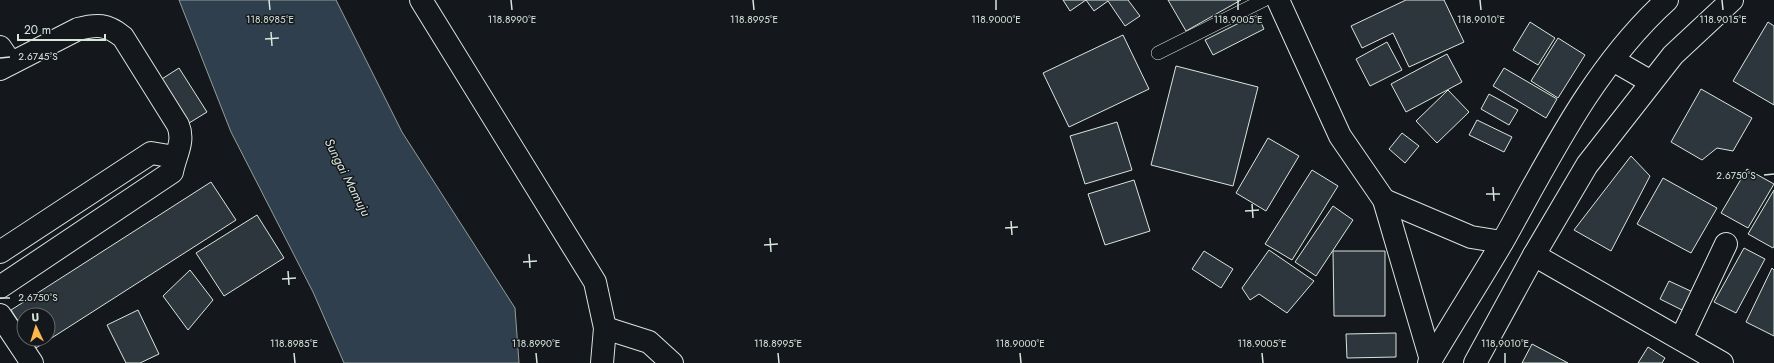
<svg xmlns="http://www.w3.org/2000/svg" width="1774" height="363" font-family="Jost,sans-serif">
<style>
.water{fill:#2f3f4d;stroke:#939e99}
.building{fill:#2c363c;stroke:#d8e6dc}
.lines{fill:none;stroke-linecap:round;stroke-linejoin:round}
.service-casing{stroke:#d8e6dc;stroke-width:14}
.minor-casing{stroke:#d8e6dc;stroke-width:24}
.trunk-casing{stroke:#d8e6dc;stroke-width:24}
.service{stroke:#14181c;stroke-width:13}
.minor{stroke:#14181c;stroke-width:22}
.trunk{stroke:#14181c;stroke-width:22}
.ticks{fill:none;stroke:#d8e6dc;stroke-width:1.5}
.labels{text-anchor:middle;stroke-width:3;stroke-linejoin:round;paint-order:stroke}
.water-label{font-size:13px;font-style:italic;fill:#d8e6dc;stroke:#14181c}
.ticks-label{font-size:10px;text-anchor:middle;fill:#d8e6dc;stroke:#14181c;stroke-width:3;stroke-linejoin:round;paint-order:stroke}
</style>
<rect width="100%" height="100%" fill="#14181c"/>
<path class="water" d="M179,0h157l66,132 113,176 4,55h-175l-31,-71 -82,-160z"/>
<g class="building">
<path d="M1063,0h23l-16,11z"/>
<path d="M1086,0h42l12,16 -15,10 -17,-25 -14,10z"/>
<path d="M1168,0h73l-55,31z"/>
<path d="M1406,0h38l20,42 -55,25 -16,-34 -31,15 -11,-22z"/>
<path d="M1257,14l7,15 -51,26 -8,-15z"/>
<path d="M1530,22l25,16 -17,27 -25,-15z"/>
<path d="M1768,22l6,4v79l-41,-24z"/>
<path d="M1123,35l26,54 -80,38 -26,-54z"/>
<path d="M1558,38l27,17 -27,43 -27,-17z"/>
<path d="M1387,42l15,28 -32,16 -14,-27z"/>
<path d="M1447,54l15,28 -56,30 -15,-28z"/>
<path d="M1176,66l82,21 -25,99 -82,-21z"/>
<path d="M179,68l28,44 -26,16 -27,-44z"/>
<path d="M1504,68l53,31 -11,19 -53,-32z"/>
<path d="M1701,89l51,29 -19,33 -16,-3 -15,12 -31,-18z"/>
<path d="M1448,90l21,22 -32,31 -21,-22z"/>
<path d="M1489,94l29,16 -9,15 -28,-16z"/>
<path d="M1477,120l35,17 -8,15 -35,-17z"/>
<path d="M1117,122l15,48 -47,14 -15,-48z"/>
<path d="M1402,133l17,13 -14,17 -16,-14z"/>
<path d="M1268,138l31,18 -33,55 -30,-18z"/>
<path d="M1631,156l19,20 -39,75 -37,-21z"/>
<path d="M1747,169l27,15 -26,44 -27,-15z"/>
<path d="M1312,170l26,16 -46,74 -27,-16z"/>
<path d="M1663,178l54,30 -26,45 -54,-29z"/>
<path d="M1134,180l16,51 -45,14 -17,-51z"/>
<path d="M211,182l25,38 -200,128 -6,-9h18v-24h-24v15l-13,-20z"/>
<path d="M1774,190v56l-1,2 -25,-14z"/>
<path d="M1333,206l20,14 -37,56 -21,-14z"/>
<path d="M257,215l27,43 -60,38 -28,-43z"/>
<path d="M1744,248l21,11 -29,54 -22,-11z"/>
<path d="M1269,250l45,31 -27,32 -28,-19 -9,6 -8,-12z"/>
<path d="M1204,251l29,18 -12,19 -29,-19z"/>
<path d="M1333,251h52v65h-51z"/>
<path d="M1772,268l2,2v66l-28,-14z"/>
<path d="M190,270l23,30 -25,30 -25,-34z"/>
<path d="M1669,281l26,12 -9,19 -26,-13z"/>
<path d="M138,310l21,44 -19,9h-14l-19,-38z"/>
<path d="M1396,333v24l-49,1 -1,-24z"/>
<path d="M1532,344l36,19h-46z"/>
<path d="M1648,347l17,11 -3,5h-24z"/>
</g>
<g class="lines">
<g class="service-casing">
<path id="service" d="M1158,53l106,-53"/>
</g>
<g class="minor-casing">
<g id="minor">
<path d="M421,0l174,282 10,46 -3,35"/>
<path d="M1278,0l62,136 44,64 47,160"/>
<path d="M0,47l11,16"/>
<path d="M0,69l78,-40c19,-5 29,-5 45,8l55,88c7,17 -3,30 -6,47l-172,115"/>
<path d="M1384,200l87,37 31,5"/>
<path d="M0,252l151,-99 24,4"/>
<path d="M1534,255l188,108"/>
<path d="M0,315l32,48"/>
<path d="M605,328l44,14 23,21"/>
<path d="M1681,339l45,-95"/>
</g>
</g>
<g class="trunk-casing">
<g id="trunk">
<path d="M1613,60l38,22"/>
<path d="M1429,363c24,-41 50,-81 74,-122 47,-84 91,-175 164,-241"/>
<path d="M1475,363l59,-108 53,-90 86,-110 59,-55"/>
</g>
</g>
<use href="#service" class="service"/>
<use href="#minor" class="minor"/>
<use href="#trunk" class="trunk"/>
</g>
<path class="ticks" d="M269,0l1,10M511,0l1,10M753,0l1,10M996,0v10M1238,0v10M1480,0l1,10M1722,0l1,10M271,32l1,14M265,39l14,-1M0,58l10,-1M1764,175l10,-1M1493,187l1,14M1486,194h14M1252,204l1,14M1245,211l14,-1M1011,221l1,14M1005,228l13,-1M770,238l1,14M764,245l14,-1M529,254l1,14M523,262l14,-1M288,271l1,14M282,279l14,-1M0,298h10M294,353l1,10M536,353l1,10M778,353l1,10M1020,353l1,10M1262,353l1,10M1505,353v10"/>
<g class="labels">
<g class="water-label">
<text transform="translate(348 177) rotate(63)" y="5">Sungai Mamuju</text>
</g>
</g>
<g class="ticks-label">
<text x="270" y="23">118.8985°E</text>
<text x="512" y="23">118.8990°E</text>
<text x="754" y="23">118.8995°E</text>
<text x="996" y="23">118.9000°E</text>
<text x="1238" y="23">118.9005°E</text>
<text x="1481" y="23">118.9010°E</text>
<text x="1723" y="23">118.9015°E</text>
<text x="38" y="60">2.6745°S</text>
<text x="1736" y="179">2.6750°S</text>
<text x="38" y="301">2.6750°S</text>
<text x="294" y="347">118.8985°E</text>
<text x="536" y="347">118.8990°E</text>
<text x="778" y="347">118.8995°E</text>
<text x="1020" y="347">118.9000°E</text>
<text x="1262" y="347">118.9005°E</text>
<text x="1505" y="347">118.9010°E</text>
</g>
<g transform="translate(36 327) rotate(356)"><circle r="19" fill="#14181c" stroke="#626a69"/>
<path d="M0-3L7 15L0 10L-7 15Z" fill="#ffb74d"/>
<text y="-6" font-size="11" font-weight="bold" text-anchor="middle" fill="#d8e6dc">U</text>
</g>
<path d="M18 34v6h87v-6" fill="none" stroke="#d8e6dc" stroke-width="2"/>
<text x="24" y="34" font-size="12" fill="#d8e6dc" stroke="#14181c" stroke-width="3" paint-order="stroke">20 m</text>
</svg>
